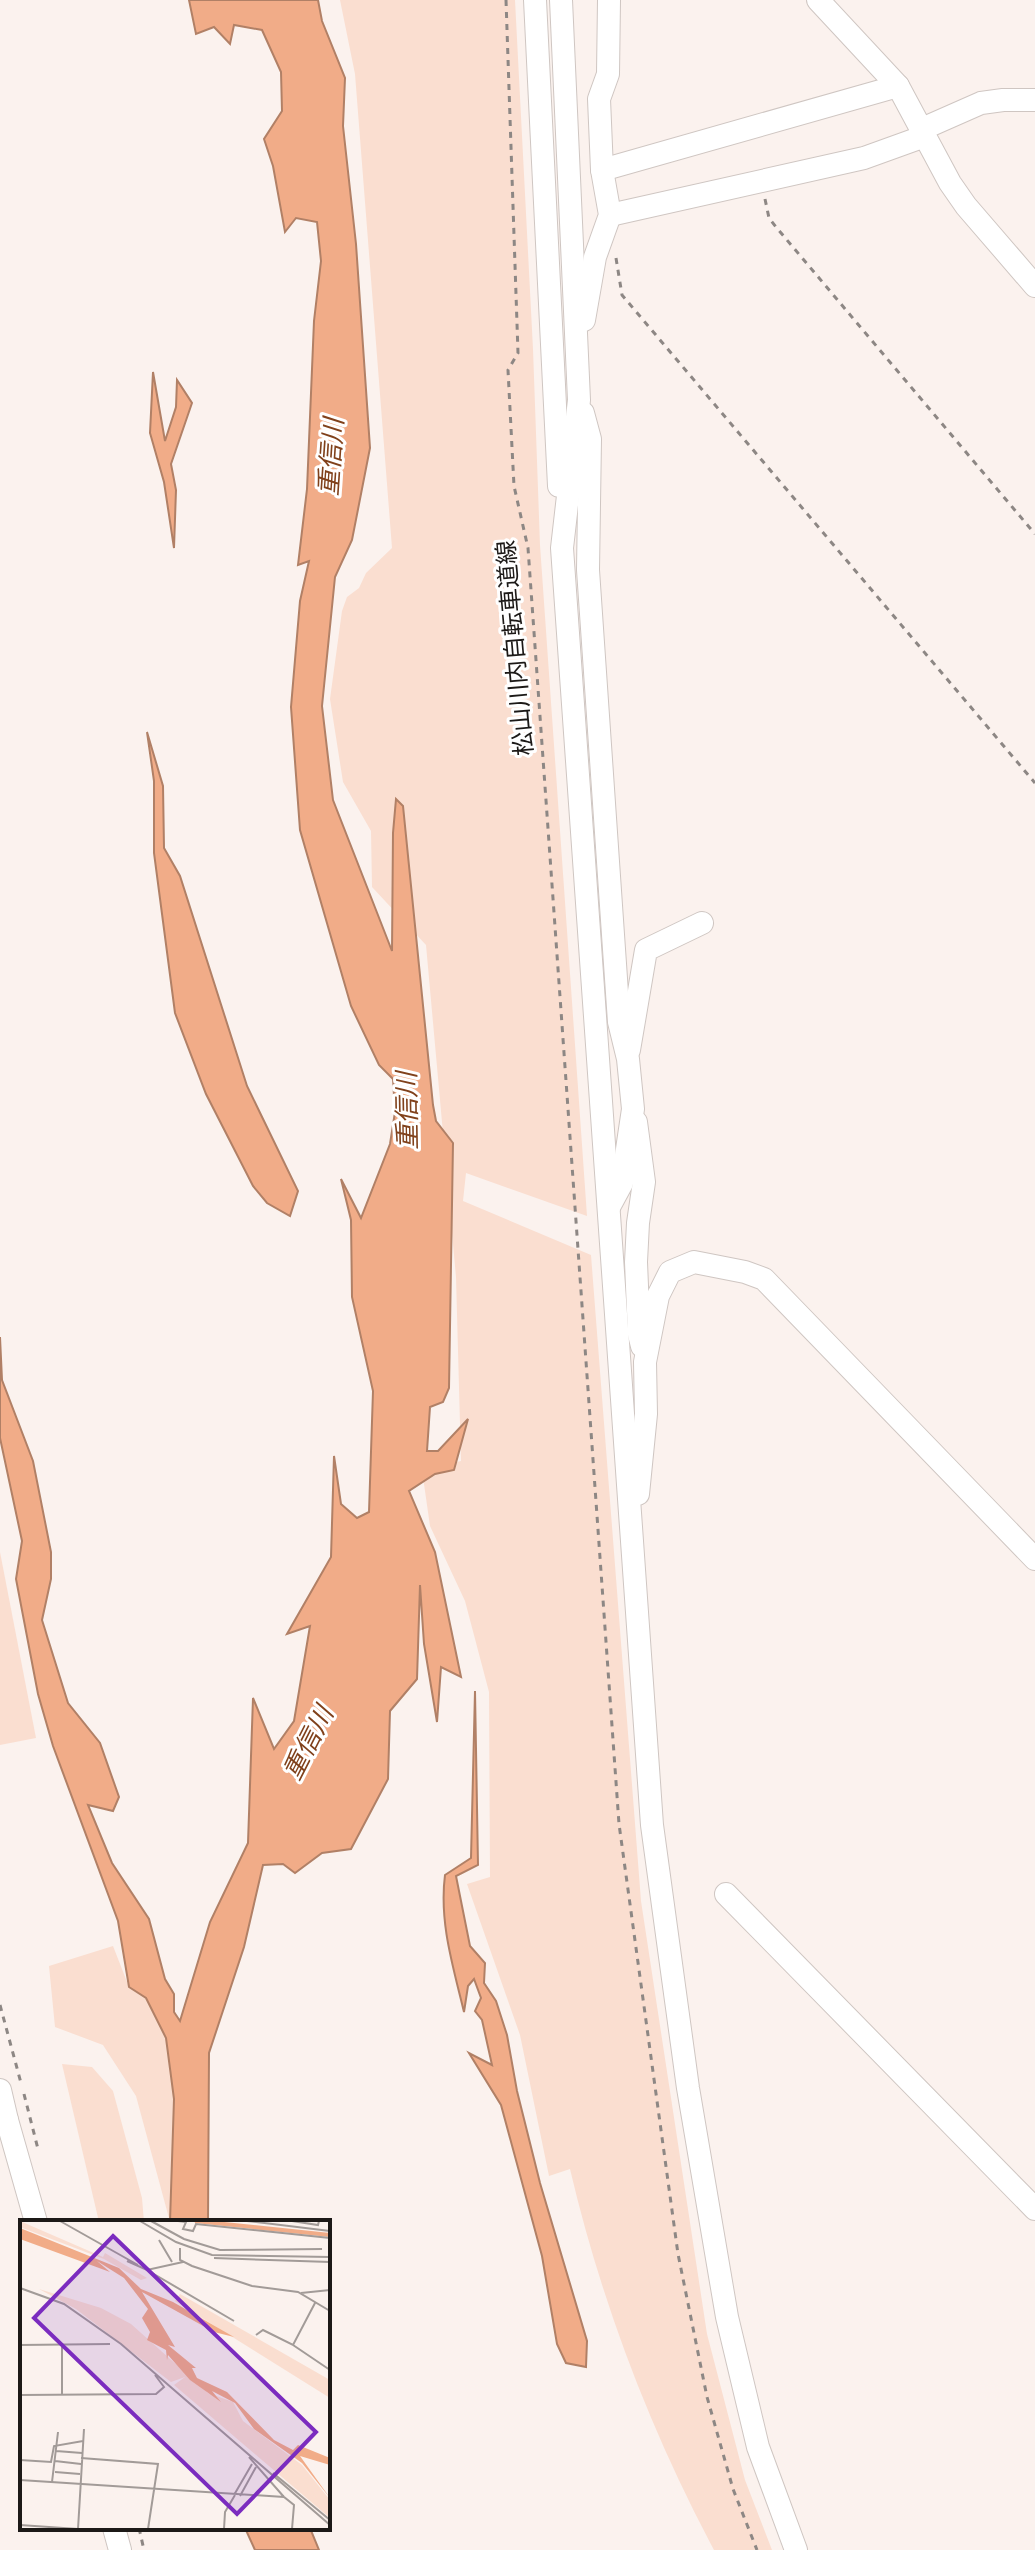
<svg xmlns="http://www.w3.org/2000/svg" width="1035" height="2550" font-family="'Varela Round','Noto Sans JP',sans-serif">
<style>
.green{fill:#faded0}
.water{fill:#f1ac88;stroke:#b18066;stroke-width:2}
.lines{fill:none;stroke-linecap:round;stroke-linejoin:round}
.minor-casing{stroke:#cfc6c2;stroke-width:24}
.path{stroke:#8d8784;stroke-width:3;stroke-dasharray:6 6;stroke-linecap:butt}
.minor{stroke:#fff;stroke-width:22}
.labels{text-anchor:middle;stroke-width:6;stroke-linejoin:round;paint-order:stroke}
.street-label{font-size:24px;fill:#1c1917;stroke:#fff}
.water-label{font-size:26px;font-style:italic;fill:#80411b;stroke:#fff}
.inset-river{fill:none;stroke:#f1ac88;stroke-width:4}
.inset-road{fill:none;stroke:#a29b98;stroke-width:2}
.view{fill:#7b2cbf;fill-opacity:0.15;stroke:#7b2cbf;stroke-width:4}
.inset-edge{fill:none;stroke:#1c1917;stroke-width:4}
</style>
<rect width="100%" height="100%" fill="#fbf2ee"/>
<g class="green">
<path d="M340,0h175l18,349 7,196 47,671 -121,-43 -3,28 128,54 50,646 66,433 38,146 27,70h-58c-64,-120 -113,-249 -144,-381l-21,7 -29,-141 -53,-151 23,-7 -1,-185 -24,-91 -35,-75 -8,-56 39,-9 -5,-184 -30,-332 -54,-58 -1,-56 -28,-49 -13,-83 12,-88 5,-14 12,-9 7,-15 26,-25 -37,-474z"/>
<path d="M0,1552l36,186 -36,7z"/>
<path d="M113,1946l16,41 17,11 20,39 8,62 -4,123 -34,-126 -33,-51 -48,-18 -6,-61z"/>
<path d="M62,2064l30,3 21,24 29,107 2,24h-45z"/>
</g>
<g class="water">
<path d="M189,0h129l4,21 23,57 -2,48 13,118 14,204 -18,92 -17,37 -13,129 11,94 59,151 1,-118 3,-34 7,7 30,299 3,16 17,22 -4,245 -6,14 -13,5 -3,44h11l30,-32 -14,51 -19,4 -26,17 26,61 26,125 -20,-10 -4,55 -13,-78 -4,-59 -3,94 -27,32 -2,68 -37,70 -29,4 -27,20 -12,-9 -20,1 -19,82 -35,106 -1,169h-38l4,-123 -8,-61 -20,-40 -17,-11 -11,-66 -65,-175 -15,-52 -22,-115 6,-38 -22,-103v-101l2,43 31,81 18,91v27l-9,41 26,83 32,40 19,54 -6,14 -25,-6 24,58 37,56 16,60 9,15v18l6,9 30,-99 38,-79 5,-145 21,51 20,-28 16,-95 -23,8 44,-77 3,-101 7,48 16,14 12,-6 4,-121 -21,-94 -1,-77 -10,-41 20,39 29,-74 5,-32 -1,-16 -1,-17 -14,-14 -28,-59 -51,-176 -9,-123 9,-106 9,-40 -11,4 9,-76 7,-168 7,-60 -4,-39 -21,-4 -11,14 -12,-66 -9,-27 18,-28 -1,-39 -19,-42 -28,-5 -4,19 -16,-17 -18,7z"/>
<path d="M153,372l12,69 11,-34 1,-27 15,23 -21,61 5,26 -2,58 -10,-66 -14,-49z"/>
<path d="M147,732l16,54 1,62 16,28 67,210 51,105 -8,25 -23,-13 -14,-17 -47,-92 -31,-81 -21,-160v-72z"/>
<path d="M475,1691l3,174 -22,11 14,70 15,17 -1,20 12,18 11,34 10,56 23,92 47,158 -1,26 -20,-4 -9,-19 -15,-88 -41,-151 -32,-52 23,12 -10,-45 -7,-9 6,-13 -7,-19 -6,7 -4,26c-11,-46 -25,-90 -19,-137l26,-17z"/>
<path d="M245,2528h65l9,22h-64z"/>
</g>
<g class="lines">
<g class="minor-casing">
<g id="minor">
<path d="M535,0l24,486"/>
<path d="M561,0l18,400 -17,148 90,1277 36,263 39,229 31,130 38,103"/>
<path d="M818,0l80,86 52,97 16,23 69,80"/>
<path d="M922,129l59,-26 22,-3h32"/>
<path d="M602,170l296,-84"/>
<path d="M610,215l254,-57 61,-22"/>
<path d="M584,320l11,-63 15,-42 -8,-45 -3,-71 9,-25 1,-74"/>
<path d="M583,413l7,26 -2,131 31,452 9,37 5,50 -11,74 -13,24"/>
<path d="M629,1050l17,-100 56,-27"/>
<path d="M636,1122l8,60 -6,41 -2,39 3,72 3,12"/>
<path d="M638,1494l8,-80 -1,-52 13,-66 12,-24 24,-10 51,10 19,7 271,280"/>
<path d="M726,1894l309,315"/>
<path d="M0,2090l7,30"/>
<path d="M0,2117l7,3 29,102"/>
<path d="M114,2528l6,22"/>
</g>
</g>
<g class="path">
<path d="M506,0l12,353 -10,17 6,116 14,62 91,1276 59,430 29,143 26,92 24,61"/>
<path d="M765,199l4,19 7,9 259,307"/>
<path d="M616,258l6,37 413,488"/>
<path d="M0,2005l21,78"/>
<path d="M24,2094l14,55"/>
<path d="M139,2528l5,22"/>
</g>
<use href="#minor" class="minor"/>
</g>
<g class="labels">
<g class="street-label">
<text transform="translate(515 648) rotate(-95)" y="8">松山川内自転車道線</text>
</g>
<g class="water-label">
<text transform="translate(331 457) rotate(-86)" y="9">重信川</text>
<text transform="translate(407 1111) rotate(-91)" y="9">重信川</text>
<text transform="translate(308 1743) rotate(-63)" y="9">重信川</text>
</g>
</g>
<g transform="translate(20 2220)">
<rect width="310" height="310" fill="#fbf2ee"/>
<path d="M0,1l83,36 2,-4 42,25 -6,2 -37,-21 -84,-32zM19,69l62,19 30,16 77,69 25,9 10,19 59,44 28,35v18l-156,-133 11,-8 -14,5 -95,-73zM160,74l150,86v18l-155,-97z" fill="#faded0"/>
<path d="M0,8l99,40 22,21 32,13 61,35 -20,-5 -72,-40 33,55 -7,-2 28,23h-4l5,10 30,14 47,48 19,10 5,-5 32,13v7l-30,-9 30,42 -28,-35 -48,-34 -19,-26 -23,-12 9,11 -31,-22 -22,-25 -1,5 -1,-10 -19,-10 3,-8 -8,-14 6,-9 -24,-31 -27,-17 13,11 -90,-33z" fill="#f1ac88"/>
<path class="inset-river" d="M175,1l135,14"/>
<path class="inset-road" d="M40,1l78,44M120,1l36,21 36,13 118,2M131,1l33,18 36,11 102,-1M158,1l8,1 -3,7 10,2 3,-7 134,14M227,1l83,10M272,1l26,4 1,-4M139,20l13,22M160,28v12l12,6 60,20 46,6 32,19M194,38l116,4M107,41l20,9 36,-8M127,50l87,51M0,68l44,16 57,40 209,181M281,73l29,-3M236,115l7,-5 30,15 22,-42M0,125l90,-1M42,125v50M273,125l37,25M0,175l136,-1 8,-7 -9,-12M36,231l26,2M229,237l35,40M61,238l77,6 -10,65M0,240l31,2 3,-16 29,-5M35,241l26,3M35,252l25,2M253,253l57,47M0,260l264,17 10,8 -2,24M32,262l6,-50M214,275l18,-31M220,276l16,-29M0,305l58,4M58,309l6,-100M204,309l1,-17 10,-17"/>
<path class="view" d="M93,16l203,196 -79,82 -203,-196z"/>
<rect width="310" height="310" class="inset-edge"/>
</g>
</svg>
